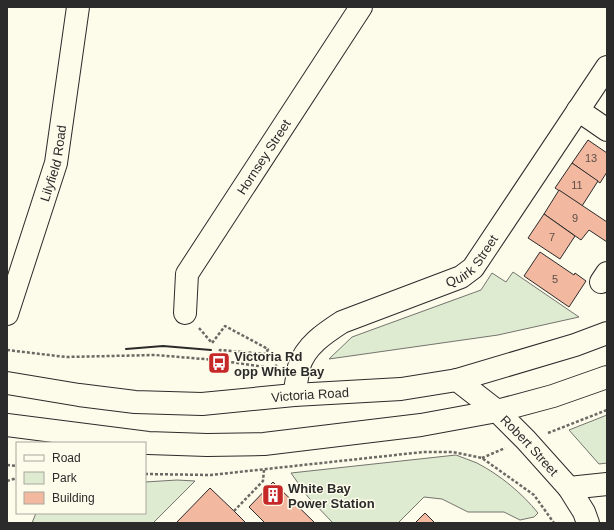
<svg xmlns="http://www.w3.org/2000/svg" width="614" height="530" font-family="Arial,sans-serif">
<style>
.green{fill:#deebd1;stroke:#74746e}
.building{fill:#f2b8a0;stroke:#2b2b2b}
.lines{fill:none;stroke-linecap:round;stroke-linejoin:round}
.minor-casing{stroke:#2b2b2b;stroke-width:24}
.major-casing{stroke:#2b2b2b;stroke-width:24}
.highway-casing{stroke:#2b2b2b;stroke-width:24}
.path{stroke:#6a6964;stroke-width:2.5;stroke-dasharray:3 2;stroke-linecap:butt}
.minor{stroke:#fdfbea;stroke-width:22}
.major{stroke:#fdfbea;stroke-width:22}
.highway{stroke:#fdfbea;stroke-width:22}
.wall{stroke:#2b2b2b;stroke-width:2}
.labels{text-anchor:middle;stroke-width:3;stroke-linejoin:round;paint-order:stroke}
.number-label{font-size:11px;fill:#5d4e48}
.street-label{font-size:13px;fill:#2b2b2b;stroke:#fdfbea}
.poi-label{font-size:13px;font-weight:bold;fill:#2b2b2b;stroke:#fdfbea;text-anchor:start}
</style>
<rect width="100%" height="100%" fill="#fdfbea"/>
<g class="green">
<path d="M513,272l66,45 -81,18 -169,24 23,-22 129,-47 11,-17 14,9z"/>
<path d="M607,415v48l-8,1 -30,-34z"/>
<path d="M456,455c7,3 14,5 21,8 23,12 45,30 61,50l-4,4 -14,3 -16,-8h-36l-26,-13 -18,-2 -26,26h-65l-25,-26 -17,-24z"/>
<path d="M177,480l18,1 -42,42h-121l4,-10h109v-31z"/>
</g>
<g class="building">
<path d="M588,140l19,13v19l-7,11 -28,-20z"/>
<path d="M572,163l26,18 -16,25 -27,-18z"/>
<path d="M559,190l48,32v20l-18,-12 -8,10 -37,-26z"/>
<path d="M544,214l31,22 -15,23 -32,-21z"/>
<path d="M540,252l34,23 1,-2 11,8 -17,26 -45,-31z"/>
<path d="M273,482l42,41h-50l-16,-16z"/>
<path d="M210,488l24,23 12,12h-70z"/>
<path d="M425,513l10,10h-20z"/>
</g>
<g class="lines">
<g class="minor-casing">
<g id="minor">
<path d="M578,110l29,20"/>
<path d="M601,282l6,-9"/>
<path id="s1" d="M185,313l2,-39 174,-267"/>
<path id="s2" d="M457,380l40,31 29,29 43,48 15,24 4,11"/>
<path id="s3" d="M294,395c2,-9 3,-19 5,-28 6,-21 26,-34 43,-45l119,-45 12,-9 134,-201"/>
<path d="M569,488l38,-4"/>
</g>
</g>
<g class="major-casing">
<g id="major">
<path id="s4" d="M7,314l49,-151 22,-156"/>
</g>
</g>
<g class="highway-casing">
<g id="highway">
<path id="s5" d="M7,383l72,12 56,7 67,2 92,-9 107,-6 56,-9 118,-35 32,-12"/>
<path d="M7,425l141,18 59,2 57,-1 157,-19 76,-14 56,-15 54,-19"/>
</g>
</g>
<g class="path">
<path d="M199,328l13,15 13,-17 43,23 -2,5 -46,-4 -4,10"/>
<path d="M7,350l59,7 89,-2 61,5 56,8 5,-3"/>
<path d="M548,433l59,-23"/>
<path d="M482,458l23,-10"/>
<path d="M7,465l10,1"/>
<path d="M145,474l66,1 212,-23h30l29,6 52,37 20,28"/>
<path d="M7,481l10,-3"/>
<path d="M234,511l29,-30 1,-11"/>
</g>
<use href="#minor" class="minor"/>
<use href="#major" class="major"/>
<use href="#highway" class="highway"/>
<path class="wall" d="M126,349l37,-3 48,4"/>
</g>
<defs>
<g id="bus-square" transform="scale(1.15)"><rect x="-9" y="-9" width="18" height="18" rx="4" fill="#c62828" stroke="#fdfbea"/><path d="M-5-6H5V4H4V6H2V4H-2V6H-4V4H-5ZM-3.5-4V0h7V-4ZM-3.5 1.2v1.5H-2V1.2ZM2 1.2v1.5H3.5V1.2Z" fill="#fff"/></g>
<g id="building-square" transform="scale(1.15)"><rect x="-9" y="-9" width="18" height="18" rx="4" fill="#c62828" stroke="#fdfbea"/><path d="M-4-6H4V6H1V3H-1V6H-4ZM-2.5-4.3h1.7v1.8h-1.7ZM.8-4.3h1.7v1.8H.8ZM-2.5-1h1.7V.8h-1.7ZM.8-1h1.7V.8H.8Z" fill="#fff"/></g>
</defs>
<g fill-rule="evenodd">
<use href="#bus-square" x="219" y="363"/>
<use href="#building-square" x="273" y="495"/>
</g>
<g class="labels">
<g class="number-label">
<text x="591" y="162">13</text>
<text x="577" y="189">11</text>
<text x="575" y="222">9</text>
<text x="552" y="241">7</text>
<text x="555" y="283">5</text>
</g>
<g class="street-label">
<text dy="5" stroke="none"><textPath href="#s1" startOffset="179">Hornsey Street</textPath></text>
<text dy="5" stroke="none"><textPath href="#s4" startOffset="158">Lilyfield Road</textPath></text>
<text dy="5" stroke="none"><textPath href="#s3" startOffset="238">Quirk Street</textPath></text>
<text dy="5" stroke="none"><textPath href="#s5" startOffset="305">Victoria Road</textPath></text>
<text dy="5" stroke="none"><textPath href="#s2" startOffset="98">Robert Street</textPath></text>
</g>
<g class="poi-label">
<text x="234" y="361">Victoria Rd<tspan x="234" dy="15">opp White Bay</tspan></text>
<text x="288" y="493">White Bay<tspan x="288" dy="15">Power Station</tspan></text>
</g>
</g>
<rect width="614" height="530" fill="none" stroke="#2b2b2b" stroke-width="16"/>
<rect x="16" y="442" width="130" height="72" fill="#fdfbea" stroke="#a9a89e"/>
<rect x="24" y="455" width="20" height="6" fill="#fdfbea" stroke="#a9a89e"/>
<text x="52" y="462" font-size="12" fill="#2b2b2b">Road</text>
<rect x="24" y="472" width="20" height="12" fill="#deebd1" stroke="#a9a89e"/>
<text x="52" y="482" font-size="12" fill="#2b2b2b">Park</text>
<rect x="24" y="492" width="20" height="12" fill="#f2b8a0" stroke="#a9a89e"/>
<text x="52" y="502" font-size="12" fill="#2b2b2b">Building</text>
</svg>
